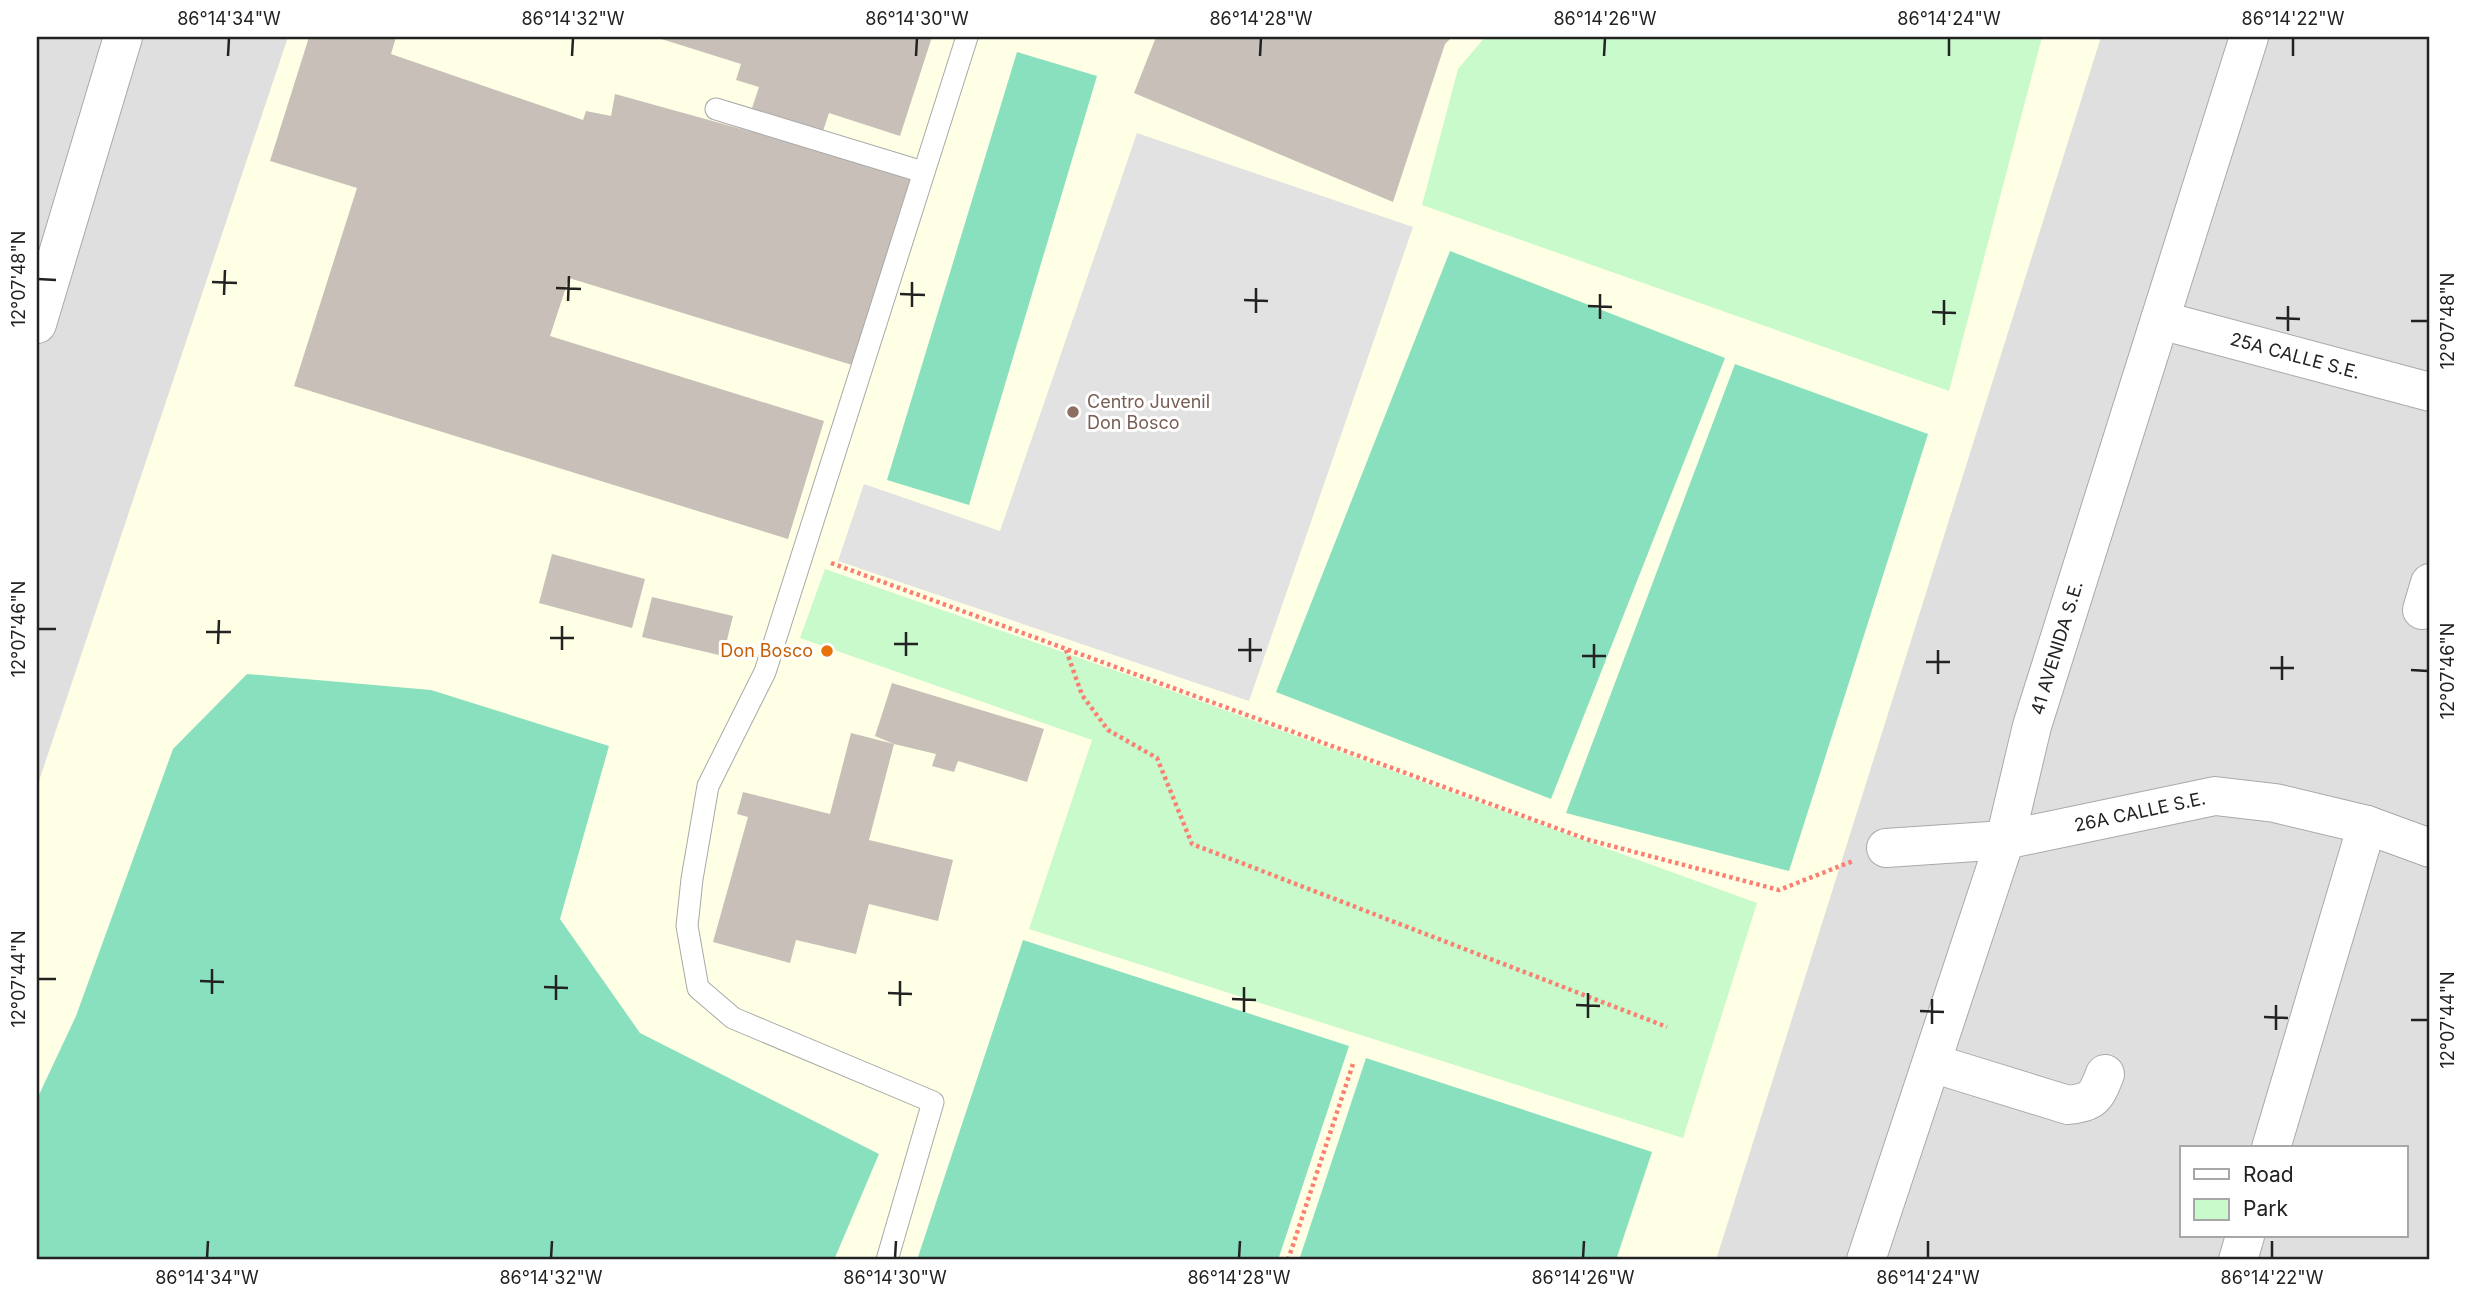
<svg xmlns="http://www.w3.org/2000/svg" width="2467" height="1297" font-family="Inter,sans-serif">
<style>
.residential{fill:#e0dfdf;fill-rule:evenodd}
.education{fill:#ffffe5}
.park{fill:#c8facc}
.pitch{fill:#88e0be}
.parking{fill:#e2e2e2}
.building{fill:#c7bfb8}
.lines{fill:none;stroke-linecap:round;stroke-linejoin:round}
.service-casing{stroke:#a9a9a9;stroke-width:23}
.minor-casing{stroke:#a9a9a9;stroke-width:40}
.path{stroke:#fa8072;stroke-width:4.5;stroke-dasharray:3.5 3.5;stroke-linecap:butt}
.service{stroke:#fff;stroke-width:21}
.minor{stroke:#fff;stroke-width:38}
.ticks{fill:none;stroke:#222;stroke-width:2.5}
.education-dot{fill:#8d6e63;stroke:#fff;stroke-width:2.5}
.food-dot{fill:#e8710a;stroke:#fff;stroke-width:2.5}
.labels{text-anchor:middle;stroke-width:6;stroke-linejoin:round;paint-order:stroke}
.street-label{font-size:18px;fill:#222;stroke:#fff}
.education-label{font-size:18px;fill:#785e54;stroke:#fff;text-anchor:start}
.food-label{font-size:18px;fill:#c56008;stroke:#fff;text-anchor:end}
.neatline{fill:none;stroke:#222;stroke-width:2.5}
.ticks-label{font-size:18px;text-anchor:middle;fill:#222}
</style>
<rect width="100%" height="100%" fill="#f2efe9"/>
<path class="residential" d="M37,37h2393v1223h-2393zM2182,1148h224v88h-224z"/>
<path class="education" d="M288,37h1813l-385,1223h-1679v-473z"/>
<g class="park">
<path d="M1485,37h557l-93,354 -527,-186 36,-136z"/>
<path d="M825,569l292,102 640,232 -74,235 -654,-209 63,-189 -292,-102z"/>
</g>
<g class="pitch">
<path d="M1017,52l80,24 -128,429 -82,-25z"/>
<path d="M1450,251l275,107 -174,441 -275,-107z"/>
<path d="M1735,364l193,70 -139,437 -223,-58z"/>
<path d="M247,674l184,16 178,56 -49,173 80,114 239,121 -45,106h-797v-161l39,-83 97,-267z"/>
<path d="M1023,940l326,106 -71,214h-361z"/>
<path d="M1366,1058l286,94 -36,108h-317z"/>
</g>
<path class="parking" d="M1137,133l276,94 -164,474 -411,-140 26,-77 136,47z"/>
<g class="building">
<path d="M309,37h87l-5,17 192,66 3,-9 25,5 4,-22 296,82 -59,189 -283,-87 -19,58 274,85 -36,118 -494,-153 63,-198 -87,-27z"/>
<path d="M655,37h277l-32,99 -71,-23 -6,18 -71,-23 7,-21 -23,-7 5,-16z"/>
<path d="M1156,37h296l-7,7 -52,158 -259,-109z"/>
<path d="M552,554l93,25 -13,49 -93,-25z"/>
<path d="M652,597l81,19 -10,40 -81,-19z"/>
<path d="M892,683l152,46 -17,53 -69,-21 -4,11 -22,-6 4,-12 -42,-10 -25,96 84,20 -15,61 -69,-17 -13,50 -60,-14 -6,23 -77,-21 35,-125 -11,-3 6,-22 87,22 21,-81 43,11 -19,-8z"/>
</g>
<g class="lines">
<g class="service-casing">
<g id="service">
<path d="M716,109l207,63"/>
<path d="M887,1260l46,-158 -200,-84 -35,-30 -11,-62 5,-47 16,-93 57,-114 202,-635"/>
</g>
</g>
<g class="minor-casing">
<g id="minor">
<path d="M2160,320l270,72"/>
<path d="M37,324l86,-287"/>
<path d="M2422,610l8,-27"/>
<path d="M1886,848l119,-8 210,-44 60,7 92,22 63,23"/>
<path d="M1932,1063l136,42c26,-3 28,-8 37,-31"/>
<path d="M2271,1148l96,-323"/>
<path d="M1866,1260l139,-420 27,-114 217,-689"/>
<path d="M2238,1260l7,-24"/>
</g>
</g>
<g class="path">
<path d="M831,563l758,277 190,50 74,-29"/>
<path d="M1066,650l16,45 26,35 49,28 35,86 475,183"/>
<path d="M1288,1260l66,-199"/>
</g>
<use href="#service" class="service"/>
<use href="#minor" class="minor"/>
</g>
<path class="ticks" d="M228,56l1,-18M572,56l1,-18M916,56l1,-18M1260,56l1,-18M1604,56l1,-18M1949,56v-18M2293,56v-18M38,279l18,1M212,282l25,1M556,288l25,1M900,294l25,1M224,295l1,-25M1244,300l24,1M568,301l1,-25M1588,306l24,1M912,307v-25M1932,312l24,1M1256,313v-25M2276,318l24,1M1600,319v-25M2411,321h17M1944,325v-25M2288,331v-25M38,629h18M206,632h25M550,638h24M218,644l1,-24M894,644h24M562,650v-24M1238,650h24M906,656v-24M1582,656h24M1250,662v-24M1926,662h24M1594,668v-24M2270,668h24M2411,670l17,1M1938,674v-24M2282,680v-24M38,979h18M200,981l24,1M544,987l24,1M888,993l24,1M212,994v-25M1232,999l24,1M556,1000v-25M1576,1005l24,1M900,1006v-25M1920,1011l24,1M1244,1012v-25M2264,1017l24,1M1588,1018v-25M2411,1020h17M1932,1024v-25M2276,1030v-25M207,1258l1,-17M551,1258l1,-17M895,1258l1,-17M1239,1258l1,-17M1583,1258l1,-17M1928,1258v-17M2272,1258v-17"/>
<circle class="education-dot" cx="1073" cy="412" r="7"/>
<circle class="food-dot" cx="827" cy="651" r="7"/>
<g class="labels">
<g class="street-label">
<text transform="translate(2295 356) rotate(15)" y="6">25A CALLE S.E.</text>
<text transform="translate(2057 648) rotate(-73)" y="6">41 AVENIDA S.E.</text>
<text transform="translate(2140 812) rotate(-12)" y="6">26A CALLE S.E.</text>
</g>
<g class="education-label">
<text x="1087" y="408">Centro Juvenil<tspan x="1087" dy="21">Don Bosco</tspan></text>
</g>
<g class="food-label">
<text x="813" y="657">Don Bosco</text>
</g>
</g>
<rect width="2467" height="1297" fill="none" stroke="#ffffff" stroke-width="77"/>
<rect x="2180" y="1146" width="228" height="91" fill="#ffffff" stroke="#a7a7a7" stroke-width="2"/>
<rect x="2194" y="1169" width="35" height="10" fill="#ffffff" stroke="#a7a7a7" stroke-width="2"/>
<text x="2243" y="1182" font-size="21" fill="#222222">Road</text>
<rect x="2194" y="1199" width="35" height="21" fill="#c8facc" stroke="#a7a7a7" stroke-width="2"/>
<text x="2243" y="1216" font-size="21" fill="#222222">Park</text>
<rect x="38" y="38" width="2390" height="1220" class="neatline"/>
<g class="ticks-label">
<text x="229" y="25">86°14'34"W</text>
<text x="573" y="25">86°14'32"W</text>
<text x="917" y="25">86°14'30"W</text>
<text x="1261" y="25">86°14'28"W</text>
<text x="1605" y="25">86°14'26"W</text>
<text x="1949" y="25">86°14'24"W</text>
<text x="2293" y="25">86°14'22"W</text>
<text transform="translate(19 279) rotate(-90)" y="6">12°07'48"N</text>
<text transform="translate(2448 321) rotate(-90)" y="6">12°07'48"N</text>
<text transform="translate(19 629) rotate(-90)" y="6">12°07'46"N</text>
<text transform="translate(2448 671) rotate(-90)" y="6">12°07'46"N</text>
<text transform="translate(19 979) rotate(-90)" y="6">12°07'44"N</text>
<text transform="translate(2448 1020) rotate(-90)" y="6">12°07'44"N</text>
<text x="207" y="1284">86°14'34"W</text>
<text x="551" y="1284">86°14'32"W</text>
<text x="895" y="1284">86°14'30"W</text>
<text x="1239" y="1284">86°14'28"W</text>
<text x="1583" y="1284">86°14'26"W</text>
<text x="1928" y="1284">86°14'24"W</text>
<text x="2272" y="1284">86°14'22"W</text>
</g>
</svg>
